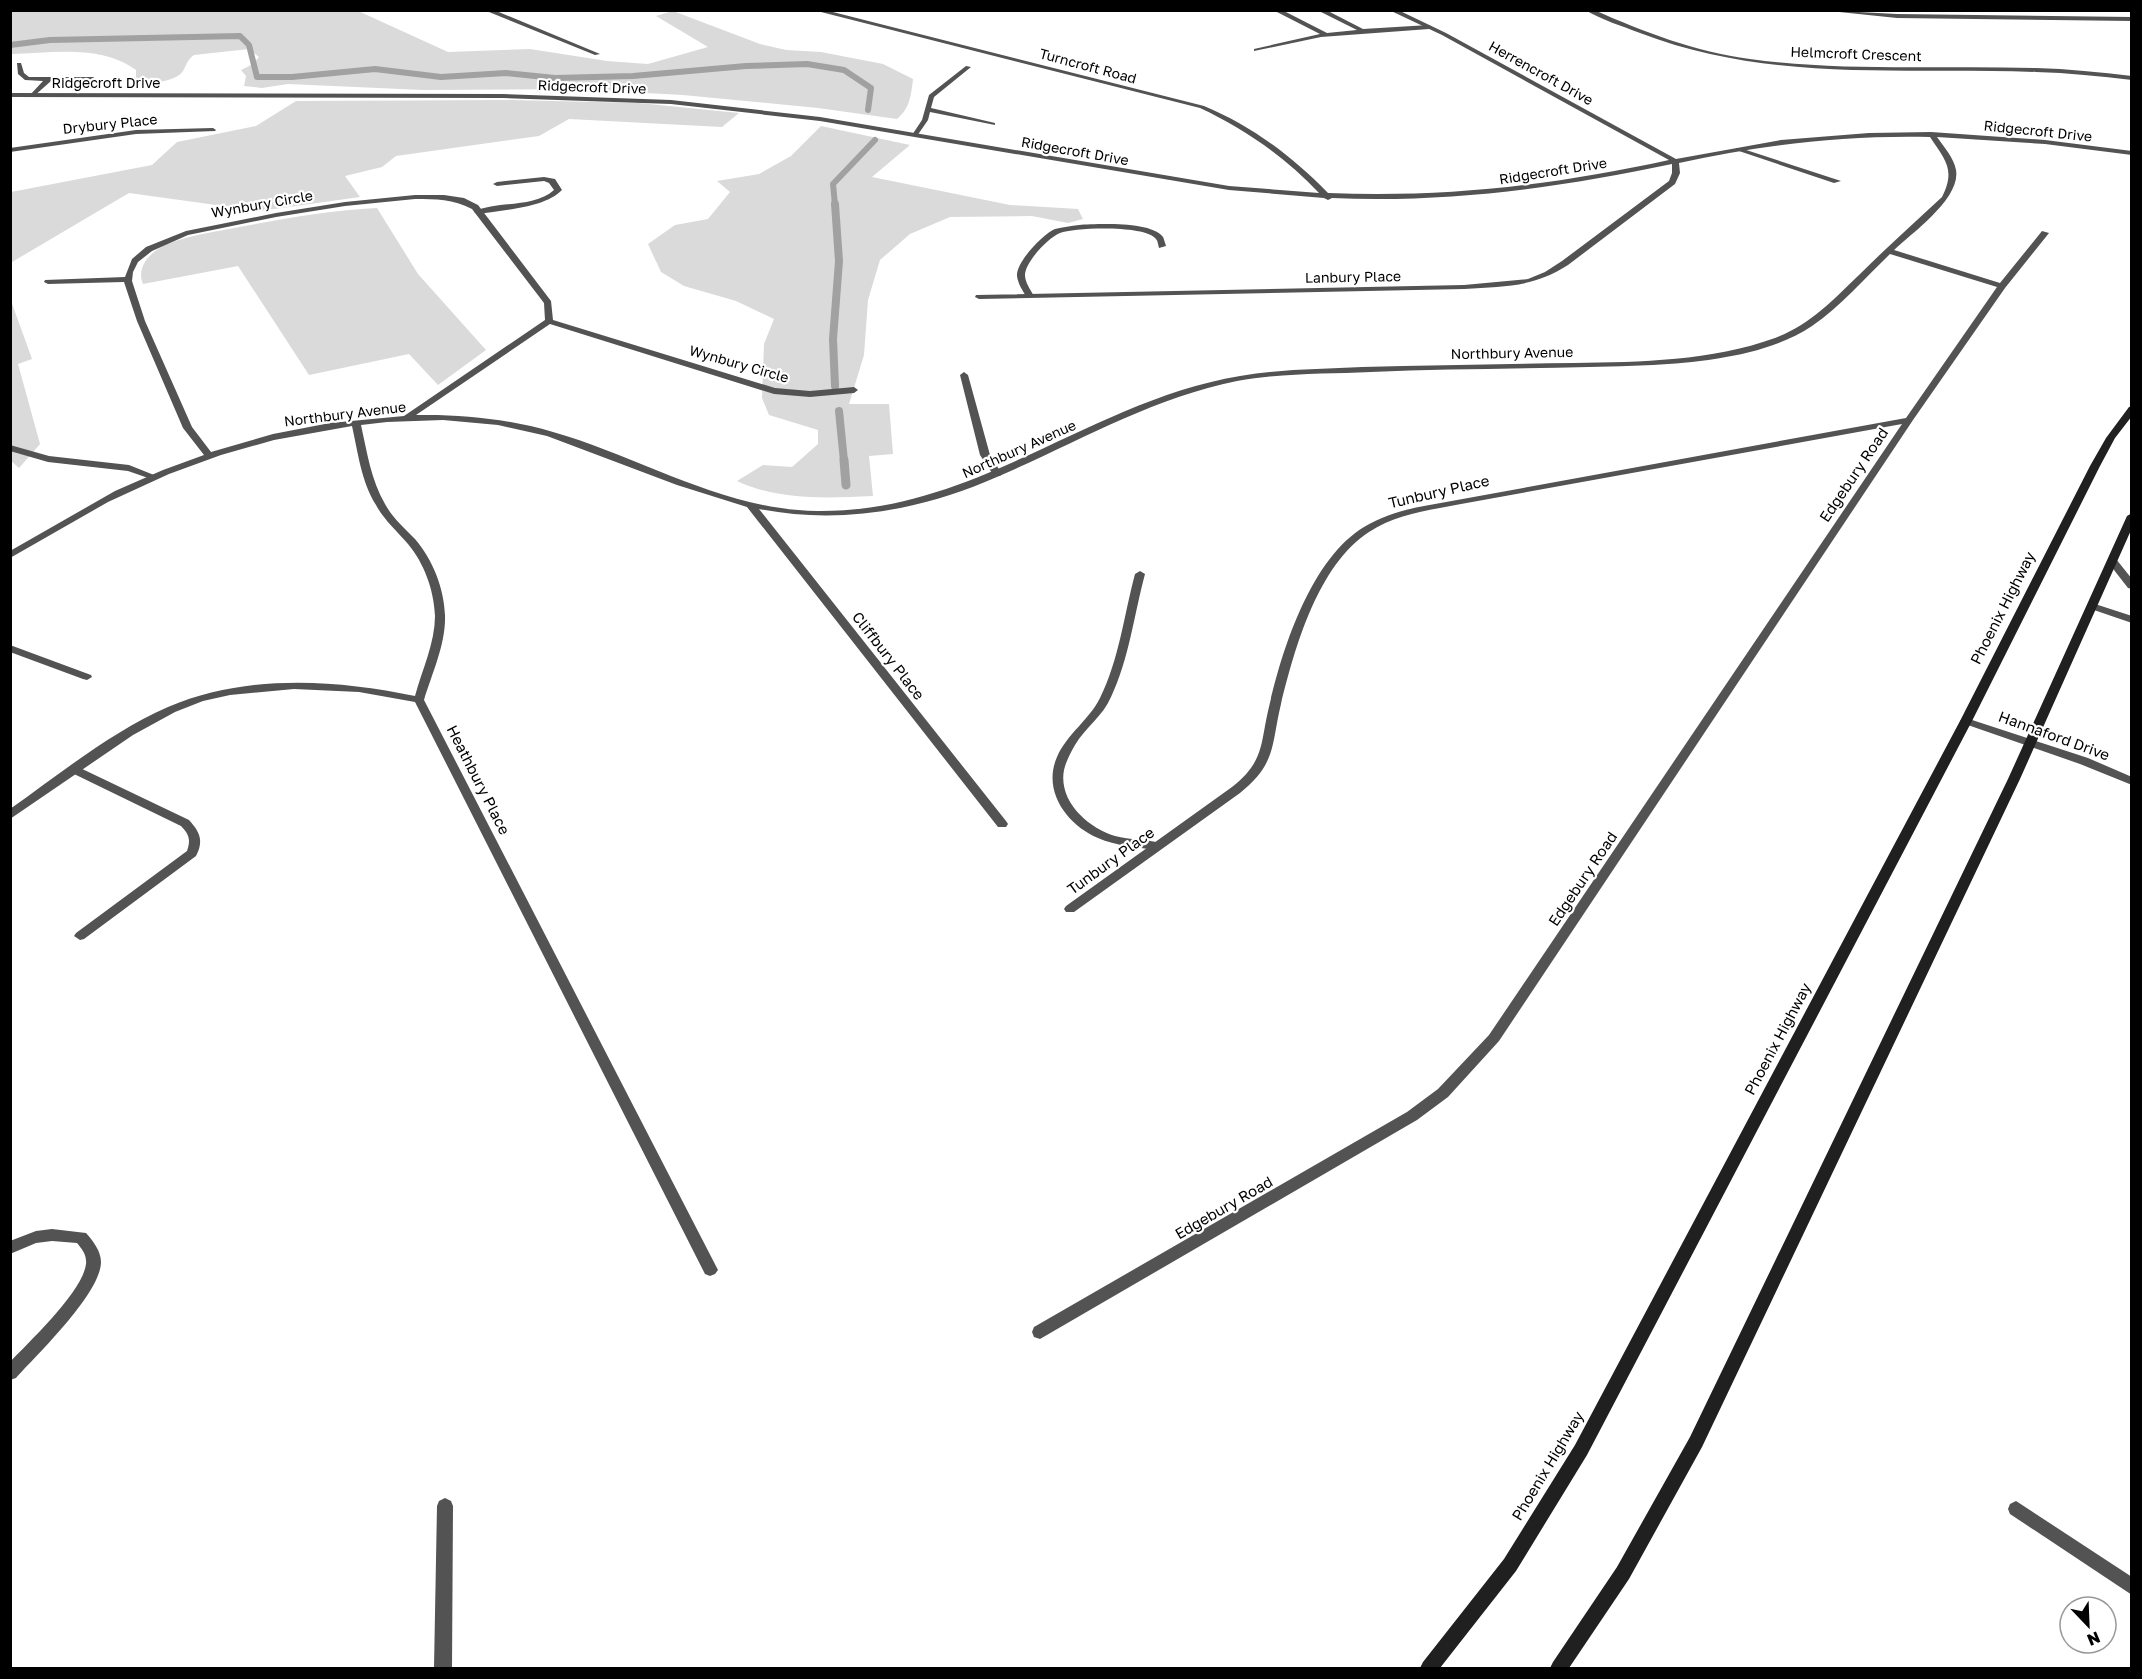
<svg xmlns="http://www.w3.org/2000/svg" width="2142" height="1679" font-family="'Golos Text',sans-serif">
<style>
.green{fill:#dadada}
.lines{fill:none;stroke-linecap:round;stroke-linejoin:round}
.stream-far2{stroke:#a1a1a1;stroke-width:6}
.stream-far1{stroke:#a1a1a1;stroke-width:8}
.stream{stroke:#a1a1a1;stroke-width:9}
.service{fill:#535353;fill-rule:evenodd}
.minor{fill:#535353;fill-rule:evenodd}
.tertiary{fill:#535353;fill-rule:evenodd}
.secondary{fill:#202020;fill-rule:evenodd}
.labels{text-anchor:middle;stroke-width:4.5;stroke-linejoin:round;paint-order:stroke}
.far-street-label{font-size:14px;fill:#000;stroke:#fff}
.street-label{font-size:15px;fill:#000;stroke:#fff}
</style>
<rect width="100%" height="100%" fill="#fff"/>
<g class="green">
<path d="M356,10l92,42 82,-3 77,12 41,3 60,-17 -52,-31 17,-5 87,33 26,6 35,2 62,12 30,15c-2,17 -3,29 -16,40l-79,-11 -135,-13 -111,-6 -149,1 -135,-6 -26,4 -18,-2 2,-10 -5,-6 12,-6 6,-7 -10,-8 -55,6c-7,5 -7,9 -11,16 -8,12 -35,13 -47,10v-11c-35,-26 -84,-17 -125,-16v-43z"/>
<path d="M510,100l129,3 100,10 -17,14 -153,-8 -30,17 -143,20 -14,11 -37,9 15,21 -100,14 -131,-18 -117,69 -1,8v-78l141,-27 25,-23 79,-16 40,-25z"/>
<path d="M821,126l89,19 -38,32 138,28 68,4 5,10 -15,4 -36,-7 -82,1 -40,17 -30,26 -12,40 -4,55 -15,49h40l4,50 -24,2 4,40c-47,2 -93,5 -136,-15l26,-16 29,2 26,-23v-14l-49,-15 -7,-17 2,-54 10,-25 -38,-18 -52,-15 -23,-14 -13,-28 27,-19 33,-6 22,-27 -13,-11 42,-7 32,-18z"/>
<path d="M377,208l41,66 68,76 -48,35 -29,-31 -100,21 -71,-109 -95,18c-6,-14 3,-27 15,-35 22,-13 52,-16 76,-21 48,-9 95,-18 143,-20z"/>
<path d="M10,298l22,61 -14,5 22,80 -21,24 -9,-8z"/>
</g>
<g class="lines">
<g class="stream-far2">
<path d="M10,45l40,-5 190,-4 9,9 8,32h35l83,-8 66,8 65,-4 49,5 78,-2 113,-10 61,-2 37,6 27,18 -3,22"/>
<path d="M835,205l-2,-21 42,-44"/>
</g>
<g class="stream-far1">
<path d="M835,204l4,57 -6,78 2,47"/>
<path d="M839,411l5,50"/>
</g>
<path class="stream" d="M844,460l2,25"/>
<g class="service">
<path d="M1273,10h9l45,23 30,-3 -40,-20h9l37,19 66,-4 3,2 -3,2 -108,8 -67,14v-2l66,-15z"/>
<path d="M17,63h4l3,10 5,4h64l3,2 -3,2h-42l-18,16 -3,-2 13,-14 -18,-1 -7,-6z"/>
<path d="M966,66l5,1 -37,30 -3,11 64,15v2l-65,-13 -2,8 -11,16h-4l-1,-1 10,-15 7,-25z"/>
<path d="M1736,148h4l101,33 -7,2 -98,-33z"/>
<path d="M544,177l11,2 7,11c-17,18 -60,20 -84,24l-4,-2c22,-12 59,-3 80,-22l-5,-7 -5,-2 -47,5 -4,-2 4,-2z"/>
<path d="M1079,225c18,-1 72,-4 84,12 1,2 2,6 3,9l-7,2c-1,-3 -1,-7 -3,-9 -9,-14 -81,-12 -96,-6 -11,4 -35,29 -35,42 0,7 5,14 9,21l-7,2c-4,-7 -9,-14 -10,-22 -1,-14 26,-42 38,-47 8,-2 16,-3 24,-4z"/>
<path d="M964,372l4,3 22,80 12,19 -2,2h-6l-14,-21 -20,-80z"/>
<path d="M10,445l39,11 80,9 30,12 -5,3 -26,-9 -80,-9 -38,-11z"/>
<path d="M2112,558l4,1 16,20v10l-4,-1 -21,-27z"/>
<path d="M1140,571l5,3c-11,41 -16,85 -34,123 -8,19 -26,31 -36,48 -4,7 -9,16 -11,25 -6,31 24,58 51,66 15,4 31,3 45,7l2,3 -6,4c-20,-3 -40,-4 -58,-12 -31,-13 -56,-47 -41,-81 10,-23 32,-37 43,-59 19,-38 24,-83 35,-124z"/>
<path d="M2092,603l40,13v7l-44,-15 -1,-2 1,-2z"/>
<path d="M76,766l113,54c11,12 15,21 7,36l-112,83 -4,1 -6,-4 2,-3 111,-82c4,-11 2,-17 -6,-25l-109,-53 -2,-3 2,-3z"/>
<path d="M445,1498l6,3 2,5 -1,162h-18l3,-162 2,-5z"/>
<path d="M2016,1501l116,76v18l-122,-81 -2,-5 2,-5z"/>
</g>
<g class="minor">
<path d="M484,10h10l106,44 -5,1z"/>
<path d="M813,10h12l379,96c48,20 88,50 124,87 117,5 227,-8 341,-33l-227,-125 -53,-25h9l48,23 230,126 105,-19 88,-7 62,-1 114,8 87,11v4l-87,-11 -108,-7c7,10 17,21 19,33 5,28 -43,62 -62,80l106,33 42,-52 7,2 -44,55 -92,132 -414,621 -51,56 -31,23 -377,219 -6,-2 -2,-5 2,-5 373,-215 31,-23 51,-54 413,-611 -441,80c-31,6 -65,10 -92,28 -51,33 -74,115 -88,172 -10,41 -4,59 -41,89l-166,119h-8l-2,-3 2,-3 166,-119c33,-26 28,-43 37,-80 13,-58 42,-148 95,-180 18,-11 39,-17 60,-21l482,-88 91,-131 -107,-33c-25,24 -49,52 -78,72 -43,29 -108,36 -159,39 -94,4 -188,3 -282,7 -44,2 -90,1 -134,9 -90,18 -169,67 -252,101 -72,30 -150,42 -226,27l247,312 2,3 -2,3h-8l-251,-320 -70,-22 -130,-49 -49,-11 -55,-5 -56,2 -26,3c6,27 10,55 24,79 7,13 19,24 30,35 18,21 29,49 30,76 1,29 -13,58 -21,85l294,570 -3,4 -5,2 -5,-2 -290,-572 -56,-10 -65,-3 -64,6 -27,6 -28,11 -42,23 -123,84v-10c51,-36 101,-77 158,-102 78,-33 165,-28 247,-11 7,-26 20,-53 20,-80 -1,-26 -11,-53 -27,-72 -11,-13 -24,-24 -32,-39 -15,-24 -18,-53 -24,-79l-78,14 -53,15 -52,19 -61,28 -98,56v-7l105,-60 48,-21 41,-15 -21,-27 -46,-107 -13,-39 -76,2 -4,-2 1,-2 80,-3 7,-18 14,-12 40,-16 90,-18 69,-11 70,-7h29l20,3 14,7 73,96 2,19 222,68 35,3 44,-4 4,3 -4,3 -44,4 -36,-3 -224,-70 -134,91c46,-1 93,4 137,17 88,25 170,78 264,79 159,2 273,-110 423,-135 41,-7 82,-7 122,-9 71,-2 141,-3 212,-4 67,-1 137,-2 201,-25 35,-13 58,-38 84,-63 27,-27 55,-52 83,-78 14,-28 3,-37 -12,-60 -85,-2 -168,8 -251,26l1,10 -5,11 -107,81c-36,23 -63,21 -104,24l-485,10 -4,-2 1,-2 488,-10 64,-6 17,-7 17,-11 107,-80 3,-8v-9c-114,24 -224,39 -340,34l-4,2 -4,-2 -95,-8 -409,-69 -149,-17 -168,-6 -493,-1v-4l493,1 168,6 149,17 409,69 90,7c-34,-36 -74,-64 -119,-85zM415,199c21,0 38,0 57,10l72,94 1,17 -141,96 -74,7 -57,11 -62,18 -19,-25 -47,-106 -13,-40 1,-9 5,-10 14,-11 36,-16 88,-18 69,-11z"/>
<path d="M1585,10h9c50,22 102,42 156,49 95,13 191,6 286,9 32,1 64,4 96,8v4c-32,-4 -64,-7 -96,-8 -137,-5 -265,11 -396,-39 -18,-7 -38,-13 -55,-23z"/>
<path d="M1820,10l77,4 235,3v4l-235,-3z"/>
<path d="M213,128l3,2 -1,1 -79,3 -126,18v-4l126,-18z"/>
<path d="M10,645l81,30 1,2 -5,3 -4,-1 -73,-27z"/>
<path d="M52,1229l34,4c7,8 15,18 15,29 0,31 -64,93 -85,116l-6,2v-18c20,-21 73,-71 76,-98 1,-9 -4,-15 -9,-21l-25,-2 -16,2 -26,11v-13l26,-10z"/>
</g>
<path class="tertiary" d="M1966,718l122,40 44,19v8l-52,-21 -118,-41 -2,-2 2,-2z"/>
<g class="secondary">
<path d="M2132,406v10l-17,22 -15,28 -128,255 -385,734 -71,116 -76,97h-20l3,-6 81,-103 71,-114 385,-724 130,-255 16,-28 23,-31z"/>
<path d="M2132,513v15l-112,251 -318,668 -73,132 -60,89h-19l3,-6 64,-95 73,-130 318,-658 119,-263z"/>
</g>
</g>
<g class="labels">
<g class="far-street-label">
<text transform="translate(1856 54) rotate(2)" y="5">Helmcroft Crescent</text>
<text transform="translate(1088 66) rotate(15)" y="5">Turncroft Road</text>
<text transform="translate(1541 73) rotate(29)" y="5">Herrencroft Drive</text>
<text x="106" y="88">Ridgecroft Drive</text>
<text transform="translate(592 87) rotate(2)" y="5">Ridgecroft Drive</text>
<text transform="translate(110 124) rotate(-6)" y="5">Drybury Place</text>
<text transform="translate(2038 131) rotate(6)" y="5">Ridgecroft Drive</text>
<text transform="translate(1075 151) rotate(10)" y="5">Ridgecroft Drive</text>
<text transform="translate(1553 171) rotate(-9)" y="5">Ridgecroft Drive</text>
<text transform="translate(262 204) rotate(-10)" y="5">Wynbury Circle</text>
<text transform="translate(1353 277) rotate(-1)" y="5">Lanbury Place</text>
<text transform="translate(1512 353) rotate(-1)" y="5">Northbury Avenue</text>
<text transform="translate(739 364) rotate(16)" y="5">Wynbury Circle</text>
<text transform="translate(345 414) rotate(-7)" y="5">Northbury Avenue</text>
<text transform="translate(1019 449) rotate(-24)" y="5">Northbury Avenue</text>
</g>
<g class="street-label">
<text transform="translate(1854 475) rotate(-56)" y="5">Edgebury Road</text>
<text transform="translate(1439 492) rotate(-13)" y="5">Tunbury Place</text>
<text transform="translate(2003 608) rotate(-63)" y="5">Phoenix Highway</text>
<text transform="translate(888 656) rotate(52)" y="5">Cliffbury Place</text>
<text transform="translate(2054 736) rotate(20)" y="5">Hannaford Drive</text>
<text transform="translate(478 780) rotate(63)" y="5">Heathbury Place</text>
<text transform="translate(1111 861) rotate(-36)" y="5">Tunbury Place</text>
<text transform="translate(1583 879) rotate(-56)" y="5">Edgebury Road</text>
<text transform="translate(1778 1039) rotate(-62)" y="5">Phoenix Highway</text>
<text transform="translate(1224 1208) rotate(-30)" y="5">Edgebury Road</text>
<text transform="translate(1548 1466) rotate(-59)" y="5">Phoenix Highway</text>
</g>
</g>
<rect width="2142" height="1679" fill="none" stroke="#000000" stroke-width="24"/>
<g transform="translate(2088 1625) rotate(157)"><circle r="28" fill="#ffffff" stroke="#999999" stroke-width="1.5"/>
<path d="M0-4.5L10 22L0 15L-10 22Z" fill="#000000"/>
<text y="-9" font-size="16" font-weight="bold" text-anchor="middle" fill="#000000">N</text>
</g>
</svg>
